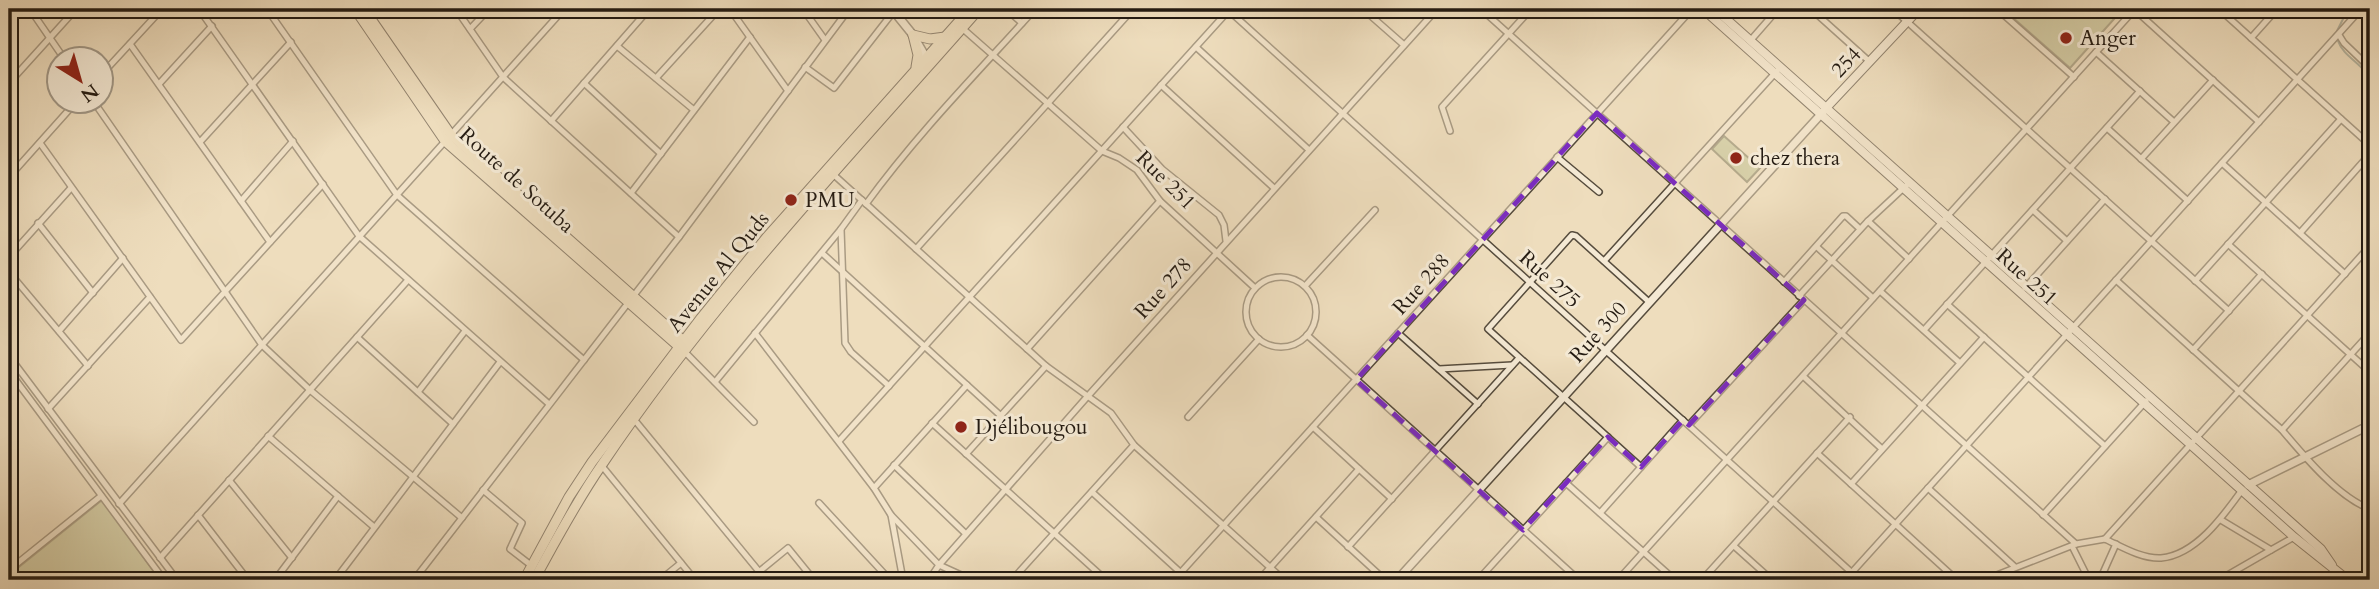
<svg xmlns="http://www.w3.org/2000/svg" width="2379" height="589" font-family="Cardo,serif">
<style>
.green{fill:#bac090;stroke:#6f6e51;stroke-width:2}
.lines{fill:none;stroke-linecap:round;stroke-linejoin:round}
.stream{stroke:#6a7c71;stroke-width:2}
.minor-casing{stroke:#564c3d;stroke-width:8}
.tertiary-casing{stroke:#564c3d;stroke-width:10}
.secondary-casing{stroke:#241b12;stroke-width:10}
.primary-casing{stroke:#241b12;stroke-width:11}
.minor{stroke:#f4e9d4;stroke-width:5}
.tertiary{stroke:#f4e9d4;stroke-width:7}
.secondary{stroke:#f4e9d4;stroke-width:8}
.primary{stroke:#eeddbd;stroke-width:9}
.marked{fill:none;stroke:#7b2cbf;stroke-width:5;stroke-dasharray:14 9;stroke-linejoin:round}
.poi-dot{fill:#8f2418;stroke:#f4e9d4;stroke-width:2.5}
.labels{text-anchor:middle;stroke-width:6;stroke-linejoin:round;paint-order:stroke}
.poi-label{font-size:21px;fill:#241b12;stroke:#f4e9d4;text-anchor:start}
.street-label{font-size:21px;fill:#241b12;stroke:#f4e9d4}
</style>
<rect width="100%" height="100%" fill="#eeddbd"/>
<filter id="stains"><feTurbulence type="fractalNoise" baseFrequency=".00286" numOctaves="4"/><feColorMatrix values="0 0 0 0 .2 0 0 0 0 .09 0 0 0 0 .02 0 0 0 .5 -.17"/></filter>
<radialGradient id="worn" r=".72"><stop offset=".6" stop-color="#630" stop-opacity="0"/><stop offset="1" stop-color="#630" stop-opacity=".3"/></radialGradient>
<g class="green">
<path d="M2003,9h120l-53,59z"/>
<path d="M1724,136l36,32 -13,14 -35,-33z"/>
<path d="M102,500l58,80h-151v-5z"/>
</g>
<g class="lines">
<g class="stream">
<path d="M2337,31l11,-22"/>
<path d="M2338,41c6,17 27,23 32,40"/>
</g>
<g class="minor-casing">
<g id="minor">
<path d="M30,9l35,51"/>
<path d="M199,9l160,227 190,168"/>
<path d="M267,9l130,186 187,165"/>
<path d="M456,9l47,68 176,160"/>
<path d="M730,9l58,82"/>
<path d="M803,9l22,31"/>
<path d="M1006,9l16,14"/>
<path d="M1227,9l633,571"/>
<path d="M1363,9l41,36"/>
<path d="M1481,9l595,535"/>
<path d="M1811,9l59,53"/>
<path d="M1893,9l336,302"/>
<path d="M1997,9l77,68"/>
<path d="M2219,9l151,136"/>
<path d="M2135,10l124,112"/>
<path d="M962,28l140,123 17,7 18,12 23,31 95,87"/>
<path d="M470,29l19,-20"/>
<path d="M2339,35l5,8 26,25"/>
<path d="M2251,38l26,-29"/>
<path d="M1750,41l28,-32"/>
<path d="M130,44l140,198"/>
<path d="M617,46l77,64"/>
<path d="M1196,47l113,103"/>
<path d="M2096,52l78,70"/>
<path d="M805,67l29,21 60,-77"/>
<path d="M102,74l60,-65"/>
<path d="M656,78l63,-69"/>
<path d="M9,83l67,-74"/>
<path d="M584,83l77,71"/>
<path d="M159,84l53,-58"/>
<path d="M1161,85l113,103"/>
<path d="M94,102l168,243 48,45 152,128"/>
<path d="M551,121l98,-112"/>
<path d="M1123,127l39,42 57,46 5,10 2,16"/>
<path d="M2107,128l81,73"/>
<path d="M1450,131l-8,-24 89,-98"/>
<path d="M200,142l91,-100"/>
<path d="M40,143l141,197 142,-156"/>
<path d="M1557,157l42,35"/>
<path d="M2141,159l72,-79"/>
<path d="M2222,163l123,111"/>
<path d="M834,175l212,191 65,47 23,32 150,135"/>
<path d="M9,177l67,-75"/>
<path d="M631,193l119,-156"/>
<path d="M862,200l-21,29 4,114 6,9 38,34"/>
<path d="M241,201l52,-60"/>
<path d="M866,204c51,-70 111,-131 169,-195"/>
<path d="M2033,210l34,31"/>
<path d="M1868,221l41,38"/>
<path d="M38,223l55,70"/>
<path d="M2300,233l70,-79"/>
<path d="M2228,244l142,128"/>
<path d="M1817,247l56,51"/>
<path d="M916,249l217,-240"/>
<path d="M822,253l179,163"/>
<path d="M9,257l62,-69"/>
<path d="M1604,261l173,-190"/>
<path d="M9,272l79,94"/>
<circle cx="1281" cy="312" r="35"/>
<path d="M2116,280l166,150c22,26 56,67 88,79"/>
<path d="M2195,281l146,-162"/>
<path d="M1784,282l59,-66h3l14,13"/>
<path d="M1305,286l70,-76"/>
<path d="M2025,288l80,-89"/>
<path d="M1880,291l80,72"/>
<path d="M1799,296l69,-75 42,-39"/>
<path d="M1947,304l158,142"/>
<path d="M1924,330l216,-239"/>
<path d="M59,331l64,-73"/>
<path d="M755,333l119,155 17,27 12,65"/>
<path d="M1398,333l80,71"/>
<path d="M1307,335l272,245"/>
<path d="M357,337l96,87"/>
<path d="M1027,349l133,-148"/>
<path d="M2193,350l69,-76"/>
<path d="M685,352l69,70"/>
<path d="M9,356l168,224"/>
<path d="M1439,369l73,-4"/>
<path d="M9,371l155,209"/>
<path d="M1803,376l79,73"/>
<path d="M715,382l126,-153"/>
<path d="M418,392l47,-61"/>
<path d="M48,409l102,-112"/>
<path d="M1188,417l71,-78"/>
<path d="M633,418l133,162"/>
<path d="M932,423l174,157"/>
<path d="M1689,425l115,-125"/>
<path d="M1313,427l79,72"/>
<path d="M2282,430l88,-97"/>
<path d="M268,436l106,91"/>
<path d="M839,441l391,-432"/>
<path d="M1817,453l140,127"/>
<path d="M966,454l80,-88"/>
<path d="M894,465l72,69"/>
<path d="M602,466l93,114"/>
<path d="M1641,467l-153,-138 84,-94 4,1 73,66"/>
<path d="M229,480l63,78"/>
<path d="M1566,483l109,97"/>
<path d="M1851,484l133,-147"/>
<path d="M874,488l93,-103"/>
<path d="M1928,488l87,79"/>
<path d="M483,490l39,33 -12,26 22,17"/>
<path d="M1092,492l89,81"/>
<path d="M819,503l71,77"/>
<path d="M119,504l445,-495"/>
<path d="M1600,513l83,-93"/>
<path d="M198,515l50,65"/>
<path d="M891,515l48,50 33,15"/>
<path d="M2043,515l103,-114"/>
<path d="M1316,517l69,63"/>
<path d="M2221,520l50,30 23,-13"/>
<path d="M2105,539l265,-293"/>
<path d="M2105,539c17,8 37,20 56,19 35,-3 63,-43 81,-68"/>
<path d="M1734,546l38,34"/>
<path d="M2072,546l17,34"/>
<path d="M1348,547l171,-189"/>
<path d="M160,558l248,-278"/>
<path d="M9,570l92,-74"/>
<path d="M275,580l63,-84"/>
<path d="M335,580l165,-218"/>
<path d="M414,580l265,-343 170,-228"/>
<path d="M660,580l21,-17"/>
<path d="M749,580l39,-32 26,32"/>
<path d="M929,580l10,-15 148,-168 350,-388"/>
<path d="M1012,580l122,-135"/>
<path d="M1174,580l518,-571"/>
<path d="M1259,580l100,-111"/>
<path d="M1478,580l130,-143"/>
<path d="M1618,580l517,-571"/>
<path d="M1702,580l148,-163"/>
<path d="M1845,580l516,-571"/>
<path d="M1984,580l92,-36 29,-5"/>
<path d="M2097,580l6,-7 13,-29"/>
<path d="M2219,580l52,-30"/>
</g>
</g>
<g class="tertiary-casing">
<g id="tertiary">
<path d="M892,9l21,26 15,26"/>
<path d="M2248,485l122,-60"/>
<path d="M1397,580l426,-468"/>
</g>
</g>
<g class="secondary-casing">
<g id="secondary">
<path d="M1703,9l591,528 54,43"/>
<path d="M1715,9l606,540 11,16"/>
<path d="M1826,108l93,-99"/>
</g>
</g>
<g class="primary-casing">
<g id="primary">
<path d="M355,9l90,132 239,210"/>
<path d="M364,9l87,126 235,208"/>
<path d="M913,35l5,20 -2,12"/>
<path d="M913,35l17,4 15,-2"/>
<path d="M524,580l45,-83 23,-35 109,-144 65,-80 204,-229"/>
<path d="M534,580c21,-38 42,-78 67,-114 110,-164 248,-309 378,-457"/>
</g>
</g>
<use href="#minor" class="minor"/>
<use href="#tertiary" class="tertiary"/>
<use href="#secondary" class="secondary"/>
<use href="#primary" class="primary"/>
</g>
<path d="M0 0H2379V589H0ZM1597,113l207,187 -115,125 -6,-5 -42,47 -33,-30 -85,93 -167,-150z" fill="#eeddbd" fill-opacity=".55" fill-rule="evenodd"/>
<path class="marked" d="M1597,113l207,187 -115,125 -6,-5 -42,47 -33,-30 -85,93 -167,-150z"/>
<g class="poi-dot">
<circle cx="2066" cy="38" r="7"/>
<circle cx="1736" cy="158" r="7"/>
<circle cx="791" cy="200" r="7"/>
<circle cx="961" cy="427" r="7"/>
</g>
<g class="labels">
<g class="poi-label">
<text x="2080" y="45">Anger</text>
<text x="1750" y="165">chez thera</text>
<text x="805" y="207">PMU</text>
<text x="975" y="434">Djélibougou</text>
</g>
<g class="street-label">
<text transform="translate(1846 62) rotate(-47)" y="7">254</text>
<text transform="translate(517 180) rotate(42)" y="7">Route de Sotuba</text>
<text transform="translate(1166 180) rotate(45)" y="7">Rue 251</text>
<text transform="translate(718 272) rotate(-51)" y="7">Avenue Al Quds</text>
<text transform="translate(2027 277) rotate(42)" y="7">Rue 251</text>
<text transform="translate(1550 279) rotate(42)" y="7">Rue 275</text>
<text transform="translate(1421 284) rotate(-48)" y="7">Rue 288</text>
<text transform="translate(1163 288) rotate(-48)" y="7">Rue 278</text>
<text transform="translate(1598 332) rotate(-48)" y="7">Rue 300</text>
</g>
</g>
<rect width="2379" height="589" fill="none" stroke="#eeddbd" stroke-width="35"/>
<rect x="10" y="10" width="2358" height="568" fill="none" stroke="#241b12" stroke-width="3.5"/>
<rect x="18" y="18" width="2344" height="554" fill="none" stroke="#241b12" stroke-width="2"/>
<g transform="translate(80 80) rotate(143)"><circle r="33" fill="#f4e9d4" stroke="#a19786" stroke-width="2"/>
<path d="M0-5L12 26L0 18L-12 26Z" fill="#8f2418"/>
<text y="-10" font-size="19" font-weight="bold" text-anchor="middle" fill="#241b12">N</text>
</g>
<rect width="100%" height="100%" filter="url(#stains)"/>
<rect width="100%" height="100%" fill="url(#worn)"/>
</svg>
